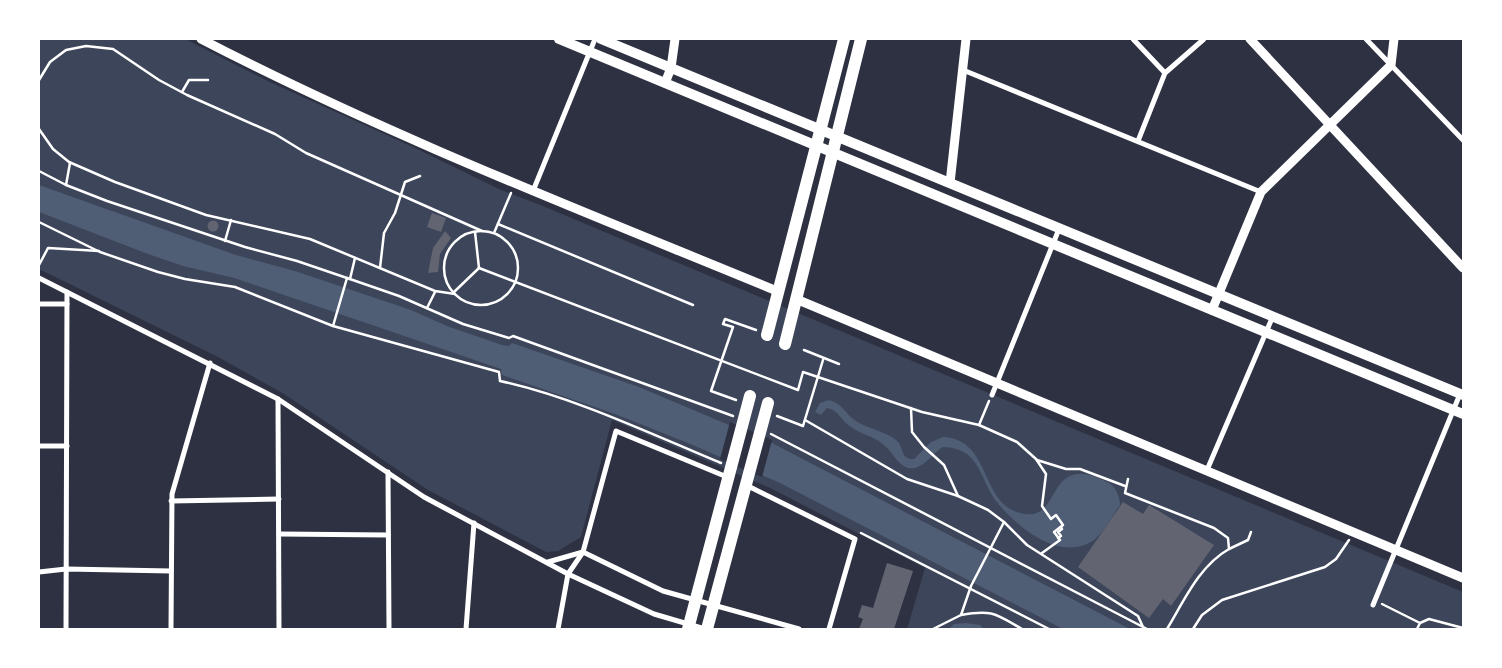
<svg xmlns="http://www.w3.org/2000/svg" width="1502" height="668" font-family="Inter,sans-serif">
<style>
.green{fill:#3c4559}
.water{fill:#4f5d75}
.pier{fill:#2d3142}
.building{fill:#626471}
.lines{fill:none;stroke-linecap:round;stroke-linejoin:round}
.path{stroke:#fff;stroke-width:2.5}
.minor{stroke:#fff;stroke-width:5}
.tertiary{stroke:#fff;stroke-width:9}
.secondary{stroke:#fff;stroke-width:10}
.trunk{stroke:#fff;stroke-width:12}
</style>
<rect width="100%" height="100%" fill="#2d3142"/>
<path class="green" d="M39,39h146l87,44 141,64 88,43 37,14 925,388v37h-556l18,-61 -155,-80 -158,-68 -31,117 -23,14 -12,1 -118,-62 -144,-96 -66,-37 -179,-88z"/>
<g class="water">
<path d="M39,185l197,70 59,16 116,39 36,16 55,19 7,1 3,-3 127,44 133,56 358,186h-67l-283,-146 -92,-40 -73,-29 -113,-39 -1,-6 -267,-91 -51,-12 -35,-12 -109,-42z"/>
<path d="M829,400c13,3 16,14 27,21 10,7 35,12 42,21 6,7 3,18 16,17l17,-17 12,-5c50,2 36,71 82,77 37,6 21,-65 84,-31 7,4 11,14 11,22 -8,11 -17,30 -29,37 -34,19 -75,-16 -95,-41 -11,-14 -14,-34 -28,-46 -6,-5 -16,-8 -25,-8 -10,6 -16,17 -28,21 -14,3 -21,-14 -30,-22 -10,-10 -23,-11 -34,-19 -9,-5 -12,-17 -24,-19l-6,7 -6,-3 5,-9z"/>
<path d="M966,623l14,2 4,4h-35l5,-5z"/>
</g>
<path class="pier" d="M730,422l42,18 -10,37 -42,-18z"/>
<g class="building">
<path d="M432,213l14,5 -5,14 -14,-5z"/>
<circle cx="213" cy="226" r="5.5"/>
<path d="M445,231l6,7 -11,16 -2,18 -10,1 5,-25z"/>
<path d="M1123,502l20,12 6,-9 65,40 -43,61 -8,-7 -14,19 -71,-51z"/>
<path d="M887,563l26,8 -19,58h-35l4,-10 -5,-2 4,-12 11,3z"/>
</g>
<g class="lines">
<g class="path">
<path d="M39,80l11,-18 16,-12 20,-4 27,3 46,31 28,15 88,39 31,19 176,78"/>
<path d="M182,92l7,-12h19"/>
<path d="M39,129l14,20 16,13 46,20 91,33 104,24 125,52 20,3"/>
<path d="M39,171l27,14 41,16 138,46 52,14 50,17 52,18 64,28 46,14 4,-2 220,80"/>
<path d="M66,185l4,-22"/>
<path d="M39,222l61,30 58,20 27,7 50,8 98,39 166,46 1,9c74,16 151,53 221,82"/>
<path d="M498,224l195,81"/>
<circle cx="481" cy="268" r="37"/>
<path d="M475,232l4,36"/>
<path d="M494,233l17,-40"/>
<path d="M225,241l6,-21"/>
<path d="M39,265l9,-17 51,3"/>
<path d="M380,268l4,-35 11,-20 10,-31 15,-6"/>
<path d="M479,268l319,122 5,-18 119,40 57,13 38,17 19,17 10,15 -4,32 9,13 5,-4 7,10 -9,7 6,8 -18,13"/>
<path d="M350,279l5,-21"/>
<path d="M454,292l25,-24"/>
<path d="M427,308l8,-16"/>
<path d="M333,326l14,-48"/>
<path d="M804,350l35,14"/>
<path d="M736,400l-25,-9 22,-64 -10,-3 2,-5 31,11"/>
<path d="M911,408l1,24 12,15 20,18 14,31 30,14 16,12 -33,64 -10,29 -28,14"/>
<path d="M777,416l26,10 20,-66"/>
<path d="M805,420l102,59 51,17"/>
<path d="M979,425l10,-24"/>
<path d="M771,434l376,195"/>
<path d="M1037,460l29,9h14l45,17"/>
<path d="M1128,479l-3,14 89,35 14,10 1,11c-30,17 -45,52 -62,80"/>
<path d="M1004,522l23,23 111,71 5,11"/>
<path d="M861,533l188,96"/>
<path d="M1058,538l3,-2 -3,-4 4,-3 -1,-2"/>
<path d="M1229,549l19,-9 3,-8"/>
<path d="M1382,604l38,19 9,-4 34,9"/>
<path d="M961,615c31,-6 35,-1 61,14"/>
<path d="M1193,629l9,-14 20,-15 103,-33 11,-8 13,-19"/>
<path d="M1417,629l3,-6"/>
</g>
<g class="minor">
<path d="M1133,39l32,34"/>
<path d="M1366,39l97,101"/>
<path d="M963,70l298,122"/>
<path d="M1138,141l27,-68 39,-34"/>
<path d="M533,191l62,-152"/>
<path d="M39,278l239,121 146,98 144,77 86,40 51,15"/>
<path d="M39,304h28"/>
<path d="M992,395l67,-166"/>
<path d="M278,399l1,230"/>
<path d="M39,446h28"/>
<path d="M1207,470l66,-154"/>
<path d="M388,472l1,157"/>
<path d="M746,485l109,54 -26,90"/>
<path d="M171,501l108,-2"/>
<path d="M279,534l109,1"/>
<path d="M548,562l35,-10 80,39 136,38"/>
<path d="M39,572l27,-3 105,2"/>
<path d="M1373,605l87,-211"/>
<path d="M66,629l1,-337"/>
<path d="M171,629l1,-135 38,-131"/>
<path d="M466,629l8,-106"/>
<path d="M558,629l10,-55 15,-22 33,-121 111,46"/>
</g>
<g class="tertiary">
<path d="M201,39c187,97 382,172 576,252"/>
<path d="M1250,39l213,229"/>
<path d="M665,83l6,-15 4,-29"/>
<path d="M950,183l16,-144"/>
<path d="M796,299l667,279"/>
<path d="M1212,310l49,-118 130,-127 3,-26"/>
</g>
<g class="secondary">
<path d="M559,39l904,375"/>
<path d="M601,39l862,356"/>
</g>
<g class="trunk">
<path d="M767,335l77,-296"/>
<path d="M785,344l76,-305"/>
<path d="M688,629l62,-233"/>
<path d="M707,629l61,-226"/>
</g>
</g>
<rect width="1502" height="668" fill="none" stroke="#ffffff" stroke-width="80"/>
</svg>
